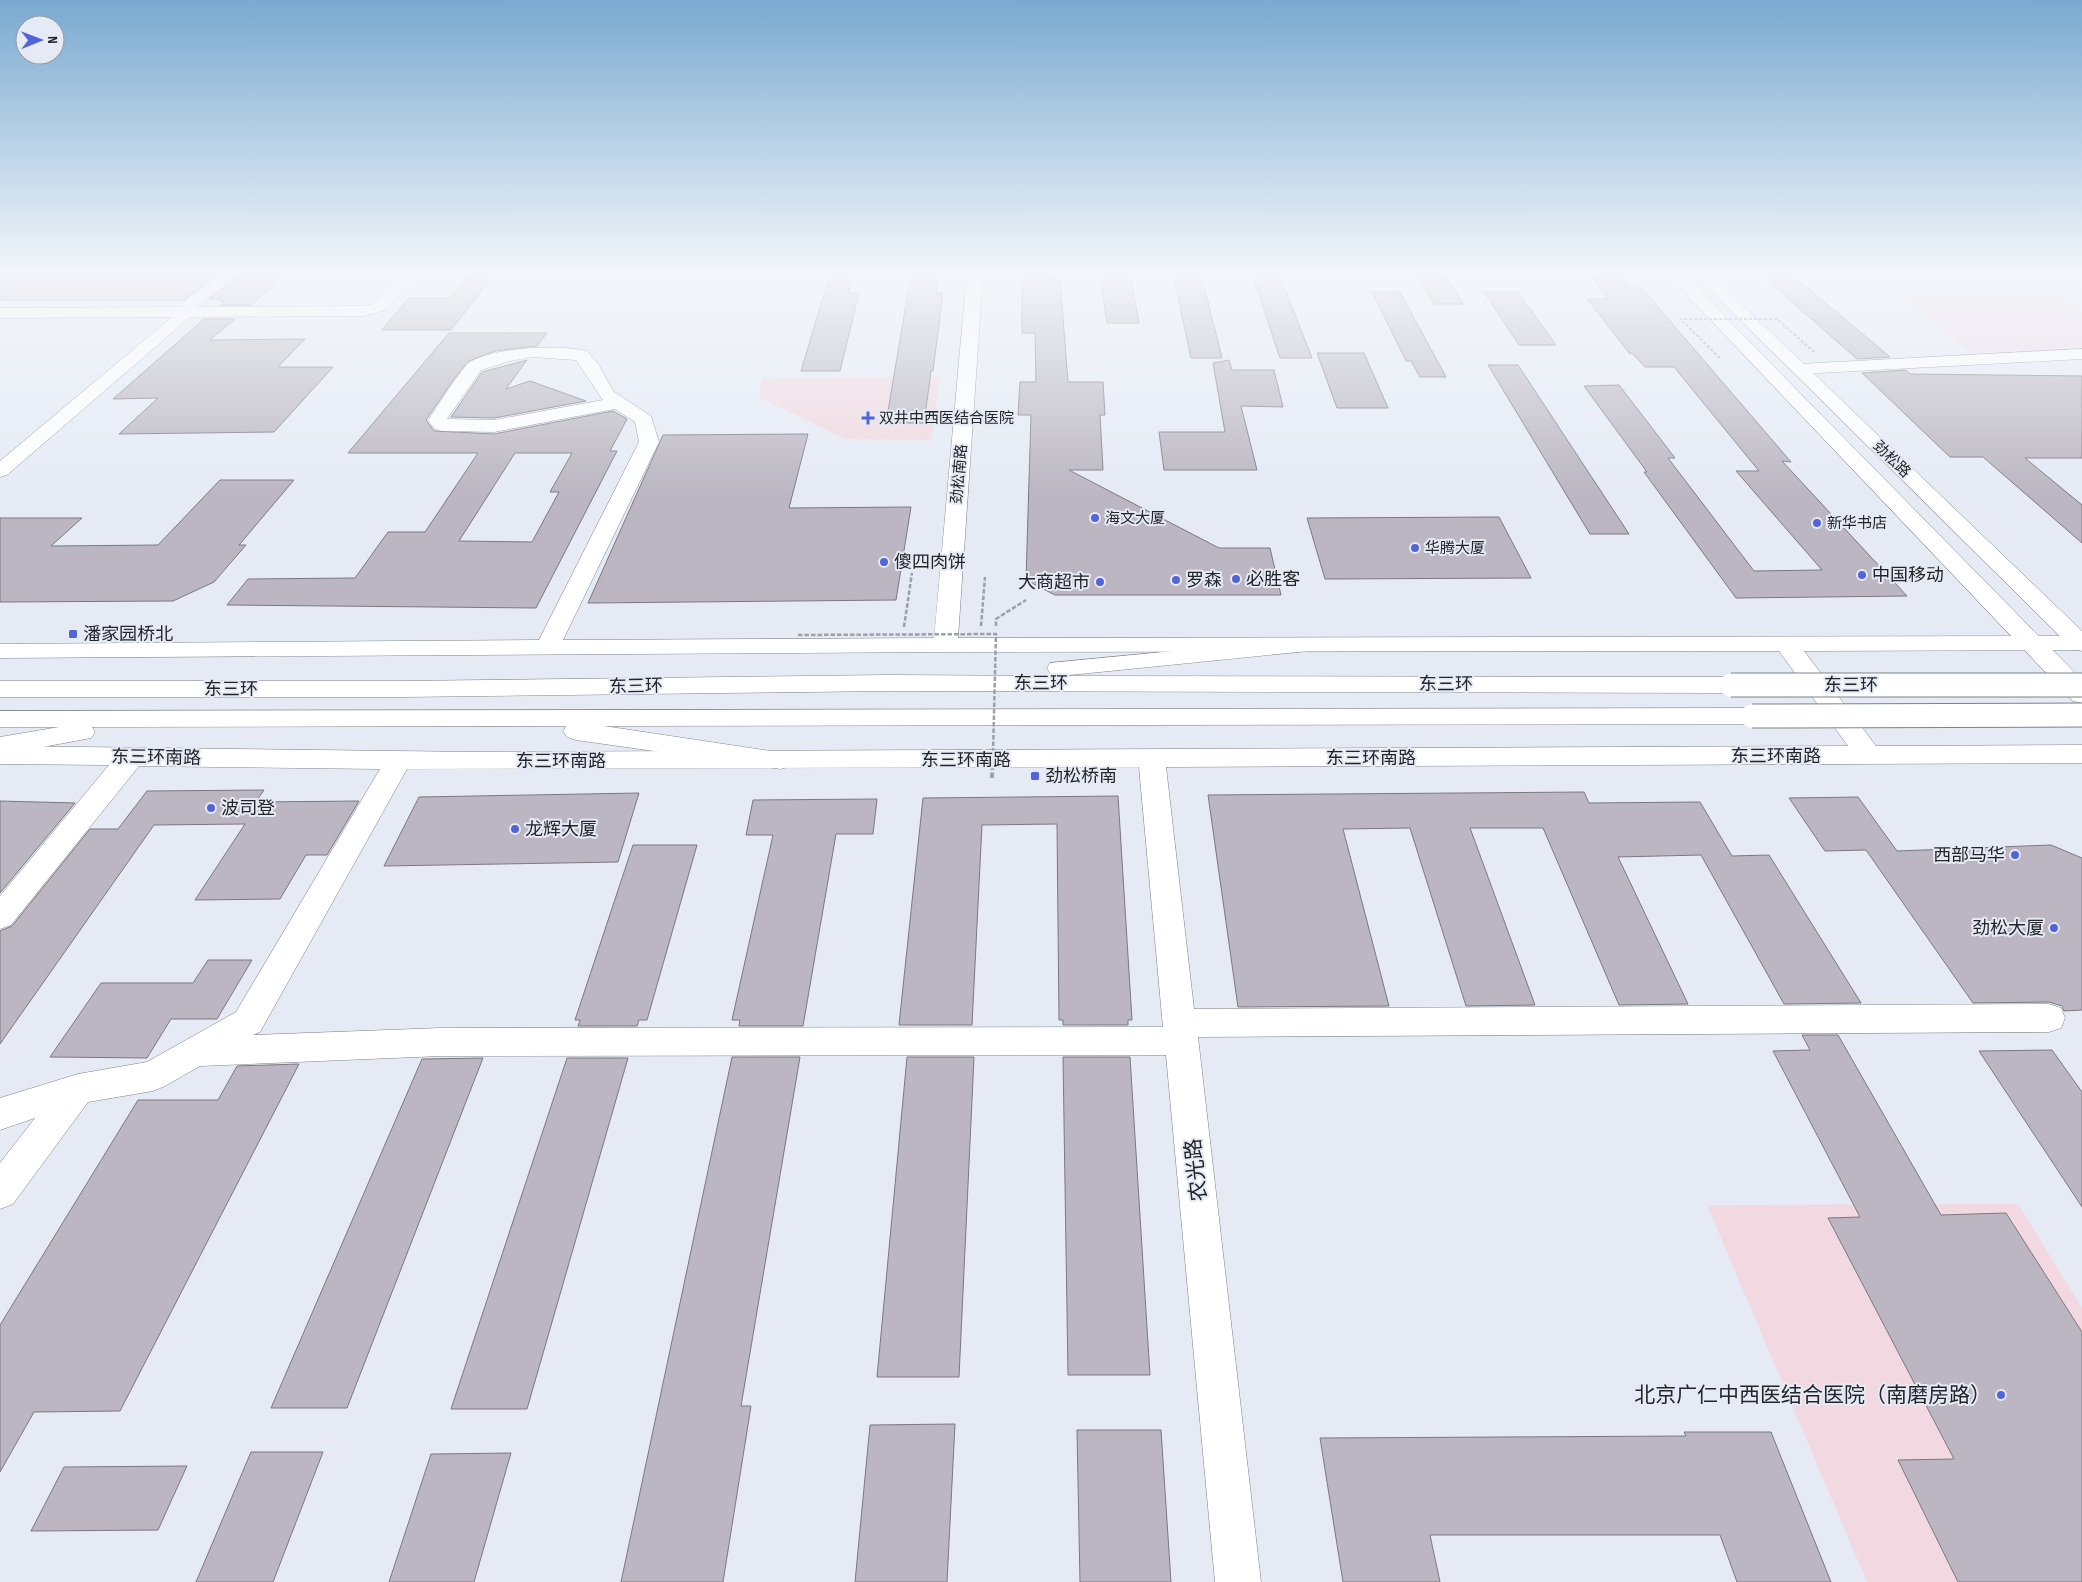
<svg xmlns="http://www.w3.org/2000/svg" width="2082" height="1582" font-family="'Sofia Sans Condensed','Noto Sans SC',sans-serif">
<style>
.education{fill:#eed9e6}
.medical{fill:#f2d8e0}
.building{fill:#bbb6c1;stroke:#7c7881;fill-rule:evenodd}
.lines{fill:none;stroke-linecap:round;stroke-linejoin:round}
.minor-casing{stroke:#7d818b;stroke-width:1}
.major-casing{stroke:#7d818b;stroke-width:1}
.highway-casing{stroke:#7d818b;stroke-width:1}
.path{stroke:#9ca0a9;stroke-width:2.5;stroke-dasharray:4.5 2;stroke-linecap:butt}
.minor{fill:#fff;fill-rule:evenodd}
.major{fill:#fff;fill-rule:evenodd}
.highway{fill:#fff;fill-rule:evenodd}
.highway-bridge-casing{stroke:#7d818b;stroke-width:25;stroke-linecap:butt}
.path-bridge-far2{stroke:#9ca0a9;stroke-width:2;stroke-dasharray:3 2;stroke-linecap:butt}
.path-bridge-far1{stroke:#9ca0a9;stroke-width:2.5;stroke-dasharray:4.5 2;stroke-linecap:butt}
.path-bridge{stroke:#9ca0a9;stroke-width:4;stroke-dasharray:5.5 2.5;stroke-linecap:butt}
.highway-bridge{stroke:#fff;stroke-width:23}
.poi-dot{fill:#5264da;stroke:#e5eaf5;stroke-width:2}
.labels{text-anchor:middle;stroke-width:4;stroke-linejoin:round;paint-order:stroke}
.far-poi-label{font-size:15px;fill:#232529;stroke:#e5eaf5;text-anchor:start}
.far-street-label{font-size:15px;fill:#232529;stroke:#e5eaf5}
.poi-label{font-size:18px;fill:#232529;stroke:#e5eaf5;text-anchor:start}
.street-label{font-size:18px;fill:#232529;stroke:#e5eaf5}
.near-street-label{font-size:21px;fill:#232529;stroke:#e5eaf5}
.near-poi-label{font-size:21px;fill:#232529;stroke:#e5eaf5;text-anchor:end}
</style>
<rect width="100%" height="100%" fill="#e5eaf5"/>
<path class="education" d="M2056,293l26,17v37l-112,6 -73,-59z"/>
<g class="medical">
<path d="M940,377l-9,63 -86,-1 -86,-42 3,-18z"/>
<path d="M2018,1204l64,104v274h-215l-160,-377z"/>
</g>
<g class="building">
<path d="M0,274h218l-34,26h-184z"/>
<path d="M240,274h46l-35,31h-31l4,-4h-4l2,-2h-13z"/>
<path d="M469,274h26l-44,56h-69l27,-32h41z"/>
<path d="M830,274h23l-5,19h11l-19,78h-39z"/>
<path d="M911,274h27l-2,19h7l-10,78h-2l-7,52h-38z"/>
<path d="M1022,274h28v5h10l8,103h35l2,33h-5l3,55h-34l150,78h51l11,47h-226l-29,-15 5,-165h-13l2,-33h16l-1,-49h-13z"/>
<path d="M1100,274h30l9,49h-32z"/>
<path d="M1173,274h28l21,84h-31z"/>
<path d="M1252,274h27l33,84h-32z"/>
<path d="M1417,274h28l18,30h-29z"/>
<path d="M1589,274h31l10,12h10l151,176 -9,-1 125,135 -171,2 -92,-126h3l-63,-86 35,-1 56,73h-7l86,113 68,-1 -86,-99h23l-85,-104h-29l-13,-14 -2,1 -43,-55h21z"/>
<path d="M1760,274h31l99,83 -33,2z"/>
<path d="M1372,292h28l46,85h-26l-9,-16h-5z"/>
<path d="M1484,292h34l38,53h-37z"/>
<path d="M204,319h31l-25,21 95,-1 -27,28h55l-59,65 -155,2 39,-36 -45,1z"/>
<path d="M449,333h98l-10,13 -42,5 -26,10 -15,18 -28,41 8,11 60,3 119,-23 14,8 -17,32h7l-81,157 -309,-3 21,-26 107,-1 33,-46h37l53,-79h-130zM515,453h57l-22,39h9l-27,50 -73,-1z"/>
<path d="M1317,353h47l24,55h-51z"/>
<path d="M527,360l-21,29 24,-8 56,20 -92,17 -43,-1 31,-45z"/>
<path d="M1229,360l3,10h42l9,37 -42,-1 16,64h-93l-5,-38h66l-12,-69z"/>
<path d="M1488,365h30l111,169h-39z"/>
<path d="M1906,370l4,4 172,2v82h-57l57,47v38l-99,-86h-33l-88,-84z"/>
<path d="M808,434l-19,74 122,-1 -15,93 -308,3 75,-168z"/>
<path d="M220,480h74l-55,65h7l-32,37 -41,19 -173,1v-84h82l-31,28 107,-1z"/>
<path d="M1499,517l32,61 -206,1 -18,-61z"/>
<path d="M264,790l-8,12 103,-1 -32,54h-21l-26,44 -85,1 50,-76 -91,1 -154,219v-113l12,-5 78,-97h28l29,-38z"/>
<path d="M1584,792l5,11 111,-1 32,54 37,-1 92,148 -77,1 -83,-149 -83,2 70,147 -69,1 -76,-177h-73l65,177 -69,1 -56,-178 -67,1 46,177 -151,1 -30,-212z"/>
<path d="M639,793l-21,69 -234,4 35,-69z"/>
<path d="M1118,796l14,224h-4v5h-65v-5h-4l-2,-196 -75,1 -10,200h-73l24,-227z"/>
<path d="M1858,797l39,54 154,-6 31,13v152l-18,1 -2,-5 -13,-4 -76,1 -107,-153 -41,1 -36,-53z"/>
<path d="M877,799l-4,35h-37l-33,192h-64l1,-6h-8l41,-185h-27l7,-35z"/>
<path d="M0,801l75,2 -75,90z"/>
<path d="M633,845h64l-50,175h-8l-2,6h-59l2,-6h-5z"/>
<path d="M208,960h44l-35,59h-46l-24,39 -97,-1 51,-74h92z"/>
<path d="M1802,1035h36l103,180 65,-2 76,119v250h-124l-60,-122 56,-1 -126,-241 32,-1 -87,-166 37,-1z"/>
<path d="M2052,1050l30,42v115l-103,-156z"/>
<path d="M732,1057h68l-59,349h10l-28,176h-102z"/>
<path d="M907,1057h67l-15,320h-82z"/>
<path d="M1063,1057h67l20,318h-82z"/>
<path d="M483,1058l-136,350h-76l151,-349z"/>
<path d="M567,1058h61l-101,351h-76z"/>
<path d="M299,1064l-179,347 -86,1 -34,60v-147l138,-225h80l19,-34z"/>
<path d="M955,1424l-8,158h-92l15,-157z"/>
<path d="M1077,1430h84l10,152h-91z"/>
<path d="M1684,1432h87l60,150h-94l-17,-47h-290l10,47h-97l-23,-144 366,-2z"/>
<path d="M251,1452h72l-50,130h-77z"/>
<path d="M511,1453l-37,129h-85l42,-128z"/>
<path d="M187,1466l-29,64 -127,1 33,-64z"/>
</g>
<g class="lines">
<g class="minor-casing">
<g id="minor">
<path d="M221,274h17l-41,33 167,-1 9,-2 32,-30h16l-36,36 -21,6 -174,1 -183,158 -7,2v-16l172,-144 -172,1v-10l181,-1 5,-7z"/>
<path d="M967,274h16l-25,364 1124,-2v14l-278,1 72,95 206,-1v18l-916,4 28,242 855,-5 12,4 4,10 -4,10 -12,4 -851,5 63,545h-46l-49,-527 -725,1 -241,10 -35,20 -12,5 -65,11 -75,102 -13,5v-46l35,-45 -35,12v-32l78,-24 69,-12 89,-50 144,-243 -241,-3 -128,159 -11,4v-33l109,-131 -109,-1v-18l476,6 1372,-6 -69,-95 -834,1 -945,6v-14l539,-4 100,-198 -4,-20 -20,-13 -121,23 -52,-1 -7,-2 -7,-8c7,-11 34,-54 42,-59 27,-15 88,-18 117,-11l12,14 14,26 38,25 8,26 -96,198 371,-2zM533,357l43,3 27,40 -109,20 -47,-1 34,-49 29,-9zM1139,767l24,260 -722,1 -188,7 7,-3 147,-263z"/>
<path d="M2082,349v10l-282,15 -6,-1 -3,-4 3,-4 6,-1z"/>
</g>
</g>
<g class="major-casing">
<g id="major">
<path d="M1667,274h16l399,406v23l-9,-2z"/>
<path d="M1694,274h16l372,357v20l-9,-2z"/>
</g>
</g>
<g class="highway-casing">
<g id="highway">
<path d="M1309,638l9,2 3,5 -3,5 -258,26 671,1 9,2 4,6 -4,6 -9,2 -843,-2 -485,6h-403v-16h403l485,-6 171,1 -9,-3 -3,-5 3,-5z"/>
<path d="M1752,708l9,2 4,6 -4,6 -9,2 -1148,2 186,28 4,6 -4,6 -9,3 -205,-29 -9,-3 -4,-6 3,-5 -474,1 3,5 -4,6 -91,17v-18l59,-10h-59v-16z"/>
</g>
</g>
<g class="path">
<path d="M981,626l4,-49"/>
<path d="M996,626v-7l30,-19"/>
<path d="M904,627l8,-54"/>
</g>
<use href="#minor" class="minor"/>
<use href="#major" class="major"/>
<use href="#highway" class="highway"/>
<g class="highway-bridge-casing">
<g id="highway-bridge">
<path d="M1731,685h351"/>
<path d="M1752,716l330,-1"/>
</g>
</g>
<path class="path-bridge-far2" d="M1720,358l-40,-39h97l37,33"/>
<path class="path-bridge-far1" d="M798,635l198,-1 -3,119"/>
<path class="path-bridge" d="M992,778l1,-26"/>
<use href="#highway-bridge" class="highway-bridge"/>
</g>
<linearGradient id="sky" x2="0" y2="1"><stop stop-color="#7aa9d0"/><stop offset="0.55" stop-color="#f3f6fa"/><stop offset="1" stop-color="#f3f6fa" stop-opacity="0"/></linearGradient>
<rect width="2082" height="495" fill="url(#sky)"/>
<g class="poi-dot">
<path d="M865.5 410.5h5v5h5v5h-5v5h-5v-5h-5v-5h5z"/>
<circle cx="1095" cy="518" r="5"/>
<circle cx="1817" cy="523" r="5"/>
<circle cx="1415" cy="548" r="5"/>
<circle cx="884" cy="562" r="5"/>
<circle cx="1862" cy="575" r="5"/>
<circle cx="1236" cy="579" r="5"/>
<circle cx="1176" cy="580" r="5"/>
<circle cx="1100" cy="582" r="5"/>
<rect x="68" y="629" width="10" height="10" rx="2.5"/>
<rect x="1030" y="771" width="10" height="10" rx="2.5"/>
<circle cx="211" cy="808" r="5"/>
<circle cx="515" cy="829" r="5"/>
<circle cx="2015" cy="855" r="5"/>
<circle cx="2054" cy="928" r="5"/>
<circle cx="2001" cy="1395" r="5"/>
</g>
<g class="labels">
<g class="far-poi-label">
<text x="879" y="423">双井中西医结合医院</text>
<text x="1105" y="523">海文大厦</text>
<text x="1827" y="528">新华书店</text>
<text x="1425" y="553">华腾大厦</text>
</g>
<g class="far-street-label">
<text transform="translate(1892 459) rotate(44)" y="5">劲松路</text>
<text transform="translate(959 474) rotate(-85)" y="5">劲松南路</text>
</g>
<g class="poi-label">
<text x="894" y="568">傻四肉饼</text>
<text x="1872" y="581">中国移动</text>
<text x="1246" y="585">必胜客</text>
<text x="1186" y="586">罗森</text>
<text x="1090" y="588" text-anchor="end">大商超市</text>
<text x="83" y="640">潘家园桥北</text>
<text x="1045" y="782">劲松桥南</text>
<text x="221" y="814">波司登</text>
<text x="525" y="835">龙辉大厦</text>
<text x="2005" y="861" text-anchor="end">西部马华</text>
<text x="2044" y="934" text-anchor="end">劲松大厦</text>
</g>
<g class="street-label">
<text x="1041" y="689">东三环</text>
<text x="1446" y="690">东三环</text>
<text x="1851" y="691">东三环</text>
<text transform="translate(636 686) rotate(-1)" y="6">东三环</text>
<text x="231" y="695">东三环</text>
<text x="1776" y="762">东三环南路</text>
<text transform="translate(156 757) rotate(1)" y="6">东三环南路</text>
<text x="1371" y="764">东三环南路</text>
<text x="966" y="766">东三环南路</text>
<text x="561" y="767">东三环南路</text>
</g>
<g class="near-street-label">
<text transform="translate(1196 1170) rotate(-96)" y="7">农光路</text>
</g>
<g class="near-poi-label">
<text x="1991" y="1402">北京广仁中西医结合医院（南磨房路）</text>
</g>
</g>
<g transform="translate(40 40) rotate(89)"><circle r="24" fill="#e5eaf5" stroke="#979ba3"/>
<path d="M0-4L9 19L0 12L-9 19Z" fill="#5264da"/>
<text y="-8" font-size="14" font-weight="bold" text-anchor="middle" fill="#232529">N</text>
</g>
</svg>
